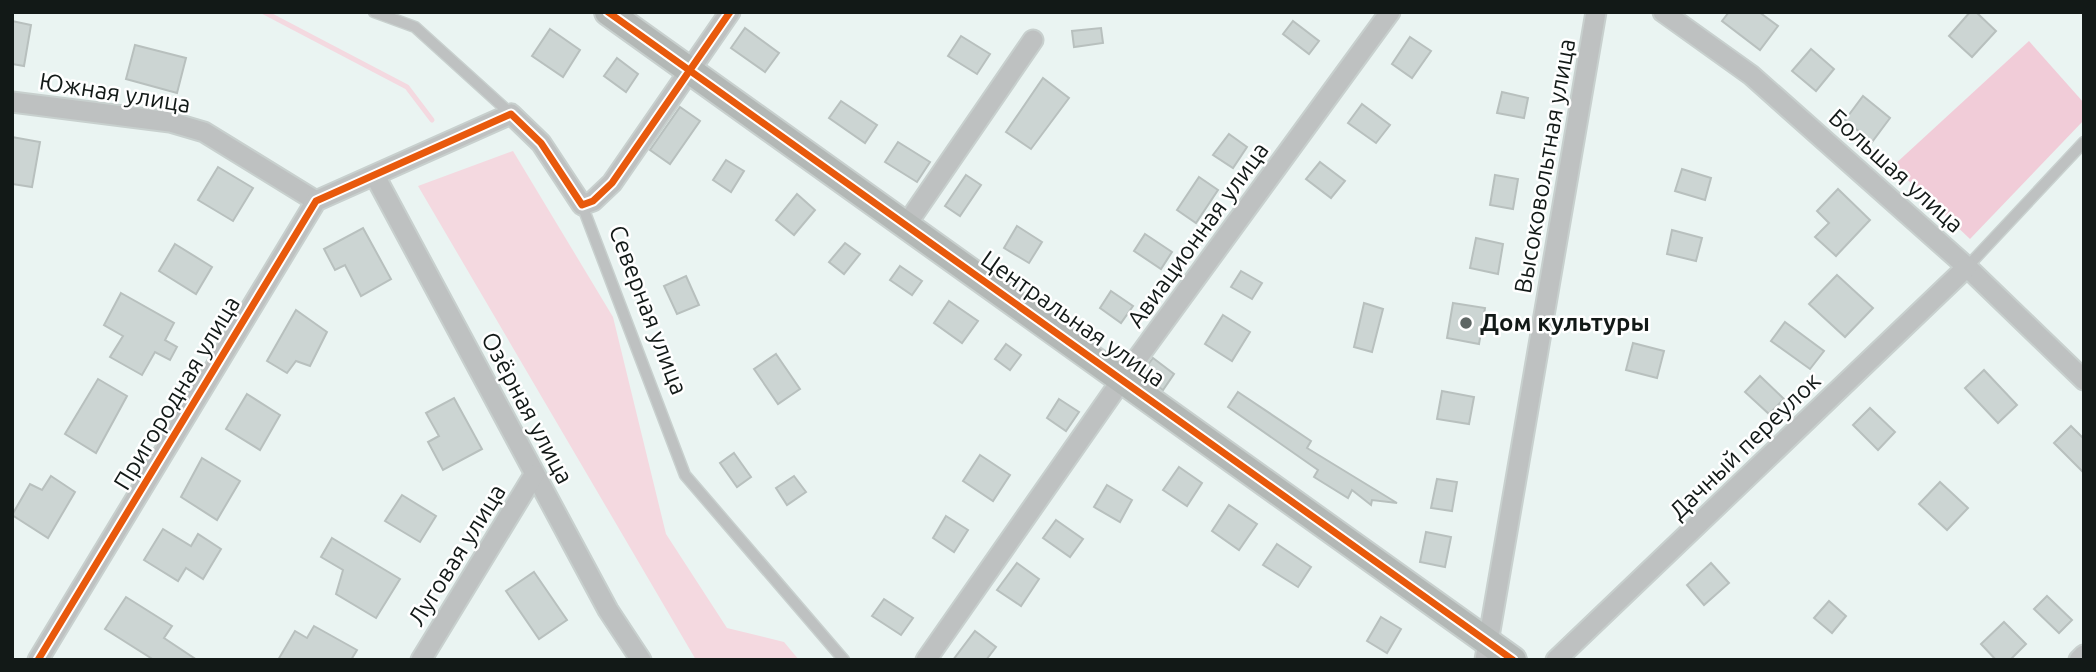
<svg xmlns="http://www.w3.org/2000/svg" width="2096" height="672" font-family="Ubuntu,sans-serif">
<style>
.green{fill:#f1ccd8}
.water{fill:#f4d9e0}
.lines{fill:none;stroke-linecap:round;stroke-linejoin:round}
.stream{stroke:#f4d9e0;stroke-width:5}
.building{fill:#ccd5d3;stroke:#b8c0be;stroke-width:2}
.lane-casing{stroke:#c8d0ce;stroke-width:13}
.street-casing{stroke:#c8d0ce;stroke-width:23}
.secondary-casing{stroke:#c8d0ce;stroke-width:30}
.lane{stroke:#bec1c1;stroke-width:10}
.street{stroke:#bec1c1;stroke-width:19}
.secondary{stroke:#b3b8b6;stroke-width:26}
.cycleway-casing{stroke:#fff;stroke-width:11}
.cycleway{stroke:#e8590c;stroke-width:7}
.poi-dot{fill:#5e6664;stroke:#fff;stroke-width:2.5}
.labels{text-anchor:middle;stroke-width:5;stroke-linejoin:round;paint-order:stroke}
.street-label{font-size:24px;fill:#121917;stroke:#fff}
.poi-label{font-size:24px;font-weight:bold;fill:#121917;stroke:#fff;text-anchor:start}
</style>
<rect width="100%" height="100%" fill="#eaf4f2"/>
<path class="green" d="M2029,41l55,62v17l-114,119 -77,-73z"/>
<path class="water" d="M513,151l100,166 53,217 61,94 57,14 15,18h-103l-278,-474z"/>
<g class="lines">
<path class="stream" d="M264,12l143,75 25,33"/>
</g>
<g class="building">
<path d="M1729,12h30l19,14 -18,24 -38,-29z"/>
<path d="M1970,12h6l20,19 -24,26 -23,-21z"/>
<path d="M12,21l19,4 -7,41 -12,-2z"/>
<path d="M1293,21l26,20 -10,13 -26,-20z"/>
<path d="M745,28l34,25 -14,19 -34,-24z"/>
<path d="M1101,28l2,15 -29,4 -2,-16z"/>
<path d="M550,29l30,21 -17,27 -31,-21z"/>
<path d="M961,36l29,18 -13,20 -29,-18z"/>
<path d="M1410,37l21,14 -19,27 -20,-14z"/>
<path d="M135,45l51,13 -9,35 -51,-14z"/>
<path d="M1811,49l23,20 -18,22 -24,-20z"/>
<path d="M617,58l21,16 -12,18 -22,-16z"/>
<path d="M1043,78l26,20 -38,51 -25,-17z"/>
<path d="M1502,92l26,6 -4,20 -27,-5z"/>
<path d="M1863,96l27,22 -18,24 -27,-22z"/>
<path d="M841,101l36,24 -12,18 -36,-25z"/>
<path d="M1362,104l28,21 -14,18 -28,-20z"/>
<path d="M680,107l20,14 -30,43 -20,-14z"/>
<path d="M1229,134l18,13 -14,21 -20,-13z"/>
<path d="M12,137l28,5 -8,45 -20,-3z"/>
<path d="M898,142l32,20 -13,20 -32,-20z"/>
<path d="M726,160l18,11 -13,21 -18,-12z"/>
<path d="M1320,162l25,19 -14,17 -25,-19z"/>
<path d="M218,167l35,21 -20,33 -35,-21z"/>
<path d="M1682,169l29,9 -6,22 -30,-9z"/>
<path d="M966,175l15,10 -21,31 -15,-10z"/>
<path d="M1495,175l23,4 -5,30 -23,-4z"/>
<path d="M1199,177l19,13 -22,33 -19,-13z"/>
<path d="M1838,189l32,31 -34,36 -21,-19 14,-14 -12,-12z"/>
<path d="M797,194l18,16 -21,25 -18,-15z"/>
<path d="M1017,226l25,16 -13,21 -25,-15z"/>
<path d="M363,228l28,51 -30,17 -16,-31 -10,5 -11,-21z"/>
<path d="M1672,230l30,8 -6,23 -29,-7z"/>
<path d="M1145,234l27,18 -11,17 -27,-18z"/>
<path d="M1476,238l27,6 -5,30 -28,-6z"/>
<path d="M845,243l15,11 -16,20 -15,-12z"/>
<path d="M175,244l37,23 -16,27 -37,-23z"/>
<path d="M900,266l22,15 -10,14 -22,-15z"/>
<path d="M1241,271l21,12 -10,16 -21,-12z"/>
<path d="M1837,275l36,33 -28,29 -36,-33z"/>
<path d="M686,276l13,29 -22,9 -13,-28z"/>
<path d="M1111,291l22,15 -12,17 -21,-15z"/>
<path d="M121,293l53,30 -9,17 12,7 -7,13 -15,-8 -13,23 -32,-18 13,-21 -19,-11z"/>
<path d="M949,301l29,20 -16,22 -28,-20z"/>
<path d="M1364,303l19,6 -11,43 -18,-5z"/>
<path d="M1453,303l32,5 -6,36 -32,-6z"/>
<path d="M296,310l31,22 -17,34 -14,-5 -9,12 -20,-12z"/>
<path d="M1223,315l27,17 -18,29 -27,-17z"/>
<path d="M1785,322l39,29 -14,18 -39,-28z"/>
<path d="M1633,343l31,8 -7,27 -31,-8z"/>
<path d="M1006,344l15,11 -11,15 -15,-11z"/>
<path d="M776,354l24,35 -22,15 -24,-35z"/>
<path d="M1153,358l21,16 -11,16 -22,-16z"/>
<path d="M1984,370l33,35 -19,18 -33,-35z"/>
<path d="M1760,376l24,23 -15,15 -24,-22z"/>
<path d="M98,379l29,17 -31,57 -31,-19z"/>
<path d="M1442,391l32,6 -5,27 -32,-5z"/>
<path d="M1238,392l73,49 -4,7 90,55 -25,-3 -1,5 -19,-15 -4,8 -34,-21 4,-7 -90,-63z"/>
<path d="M247,394l33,21 -20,35 -34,-21z"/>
<path d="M454,398l28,51 -39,21 -15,-28 11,-6 -13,-23z"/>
<path d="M1059,399l20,13 -13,19 -19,-13z"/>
<path d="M1870,408l25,24 -17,18 -25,-25z"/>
<path d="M2071,426l13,13v34l-30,-30z"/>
<path d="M734,453l17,24 -14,10 -17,-24z"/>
<path d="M980,455l30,20 -17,26 -30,-20z"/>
<path d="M202,458l38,23 -23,39 -36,-23z"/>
<path d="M1179,467l23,16 -15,23 -24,-16z"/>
<path d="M51,476l24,16 -27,46 -36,-23 18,-31 12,6z"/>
<path d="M794,476l12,16 -19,13 -11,-17z"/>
<path d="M1437,479l20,3 -5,29 -21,-3z"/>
<path d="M1940,482l28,26 -21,22 -28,-26z"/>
<path d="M1107,485l25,15 -12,22 -26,-15z"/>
<path d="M402,495l34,21 -16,26 -35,-21z"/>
<path d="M1229,505l28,19 -18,26 -27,-19z"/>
<path d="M946,516l22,14 -14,22 -21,-14z"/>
<path d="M1056,520l27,19 -13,18 -27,-19z"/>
<path d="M163,529l28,17 7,-12 23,15 -18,30 -17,-11 -8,13 -34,-21z"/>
<path d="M1426,532l25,5 -6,30 -25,-5z"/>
<path d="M332,538l68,41 -24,39 -40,-24 7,-24 -22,-13z"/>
<path d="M1277,544l34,23 -13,20 -35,-22z"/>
<path d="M1017,563l22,16 -18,27 -24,-16z"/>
<path d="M1711,563l18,20 -25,22 -17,-20z"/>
<path d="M534,572l33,48 -28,19 -33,-48z"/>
<path d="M2047,596l25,24 -13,13 -25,-24z"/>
<path d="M126,597l46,29 -8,12 33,22h-43l-49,-31z"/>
<path d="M884,599l29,19 -12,17 -29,-19z"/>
<path d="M1829,601l17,15 -14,17 -18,-15z"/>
<path d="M1381,617l20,12 -14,24 -20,-12z"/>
<path d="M2004,622l22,22 -16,16h-14l-15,-16z"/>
<path d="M314,626l43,24 -6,10h-73l17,-29 12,7z"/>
<path d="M975,631l21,16 -10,13h-33z"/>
</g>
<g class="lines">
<g class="lane-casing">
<g id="lane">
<path d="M374,12l41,15 96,87"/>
<path d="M582,205l103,270 159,185"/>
<path d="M1967,267l117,-125"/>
</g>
</g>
<g class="street-casing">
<g id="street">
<path d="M1663,12l88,63 216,192 117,113"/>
<path d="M12,102l158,20 34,10 112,69"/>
<path d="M375,176l233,434 33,50"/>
<path d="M906,225l127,-185"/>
<path d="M38,660l278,-459 195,-87 30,29 41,62 11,-4 19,-18 118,-171"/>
<path d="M421,660l113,-185"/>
<path d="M926,660l197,-282 267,-366"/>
<path d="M1485,660l111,-648"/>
<path d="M1556,660l411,-393"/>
<path d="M2079,660l5,-5"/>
</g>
</g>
<g class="secondary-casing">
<path id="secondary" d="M608,12l905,648"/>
</g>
<use href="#lane" class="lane"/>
<use href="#street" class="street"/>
<use href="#secondary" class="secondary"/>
<g class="cycleway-casing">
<g id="cycleway">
<path d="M608,12l905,648"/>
<path d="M38,660l278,-459 195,-87 30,29 41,62 11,-4 19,-18 118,-171"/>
</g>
</g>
<use href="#cycleway" class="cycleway"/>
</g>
<circle class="poi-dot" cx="1466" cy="323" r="7"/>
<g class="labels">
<g class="street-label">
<text transform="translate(115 93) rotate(9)" y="8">Южная улица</text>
<text transform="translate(1545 166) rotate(-80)" y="8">Высоковольтная улица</text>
<text transform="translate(1896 171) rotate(42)" y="8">Большая улица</text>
<text transform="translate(1198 235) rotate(-54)" y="8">Авиационная улица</text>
<text transform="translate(648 310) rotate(69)" y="8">Северная улица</text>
<text transform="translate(1073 319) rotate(35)" y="8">Центральная улица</text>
<text transform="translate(177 393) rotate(-59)" y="8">Пригородная улица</text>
<text transform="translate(527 408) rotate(62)" y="8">Озёрная улица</text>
<text transform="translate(1745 446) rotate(-44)" y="8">Дачный переулок</text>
<text transform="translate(457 555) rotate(-58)" y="8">Луговая улица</text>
</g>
<g class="poi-label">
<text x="1480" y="331">Дом культуры</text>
</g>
</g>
<rect width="2096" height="672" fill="none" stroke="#121917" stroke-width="28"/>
</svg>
